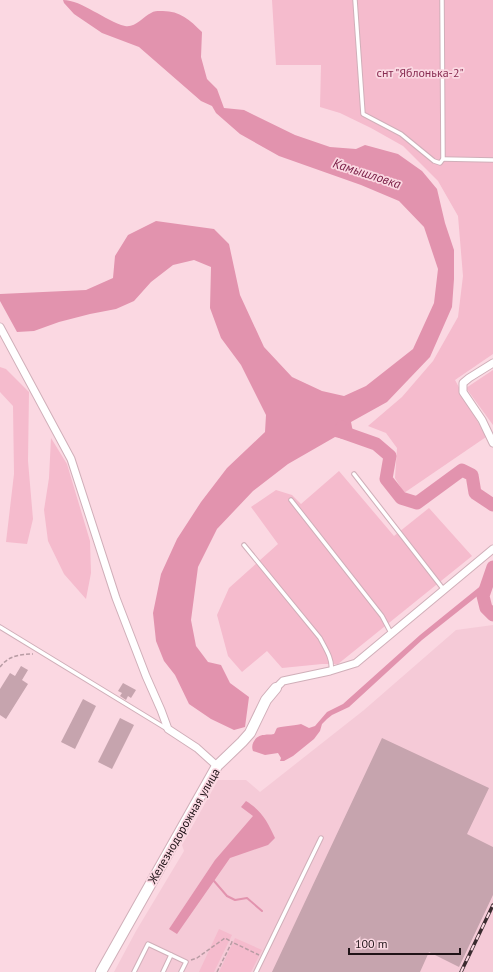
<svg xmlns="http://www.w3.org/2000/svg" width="493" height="972" font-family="'PT Sans',sans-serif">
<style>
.built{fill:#f5cad7}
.green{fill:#f5bbcd}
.water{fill:#e293ae}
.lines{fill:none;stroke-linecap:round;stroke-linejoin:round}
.stream{stroke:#e293ae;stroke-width:2}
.river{stroke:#e293ae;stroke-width:13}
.building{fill:#c6a4ae}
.lane-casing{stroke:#d0afb9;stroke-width:5.5}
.street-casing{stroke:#d0afb9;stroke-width:9}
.secondary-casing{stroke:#d0afb9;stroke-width:12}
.path{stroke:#b89ca4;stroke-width:1.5;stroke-dasharray:4 2;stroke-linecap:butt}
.lane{stroke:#fff;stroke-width:3.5}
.street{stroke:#fff;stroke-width:7}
.secondary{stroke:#fff;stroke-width:10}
.rail-casing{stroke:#3a2b2f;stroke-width:3.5}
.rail{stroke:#fbd8e2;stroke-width:2;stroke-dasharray:6;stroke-linecap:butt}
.labels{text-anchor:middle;stroke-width:3.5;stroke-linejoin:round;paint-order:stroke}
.park-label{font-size:12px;fill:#882c52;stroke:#fbd8e2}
.street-label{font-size:12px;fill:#1f1317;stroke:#fbd8e2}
.water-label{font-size:13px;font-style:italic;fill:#7b2048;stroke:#fbd8e2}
</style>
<rect width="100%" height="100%" fill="#fbd8e2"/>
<path class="built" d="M493,625v347h-379l22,-41 48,-80 -2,-6 36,-65h28l14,12 104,-82 92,-80z"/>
<g class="green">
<path d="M272,0h221v354l-38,26 31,57 -82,56 -9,-15 2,-30 -11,-15 -18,-7 34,-29 31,-36 25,-44 5,-41 -5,-60 -20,-35 -35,-35 -32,-18 -31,-15 -20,-6 1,-42h-45z"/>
<path d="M0,367l6,2 23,23 -1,69 5,58 -6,25 -21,-2 8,-68 -1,-68 -13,-14z"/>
<path d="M493,370v55l-27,-37z"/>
<path d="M51,438l16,26 23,77 1,32 -5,26 -22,-25 -16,-33 -4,-31 5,-32z"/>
<path d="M339,471l55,65 35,-28 43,48 -134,108h-16l-40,4 -15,-17 -25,21 -14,-16 -11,-41 12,-27 49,-44 -27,-37 25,-17 16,5 9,9z"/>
<path d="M219,929l13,6 -18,37h-15z"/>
<path d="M235,938l27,12 -11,22h-32z"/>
</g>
<g class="water">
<path d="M63,0c19,0 42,21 62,26 10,2 18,-9 26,-13 3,-2 6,-2 9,-2 19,-1 29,8 42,21l-1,25 6,22 10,10 7,19 20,2 51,25 35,12 26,2 9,-4 33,9 24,17 15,18 8,34 9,27v29l-2,28 -22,50 -43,45 -36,20 3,15 -2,4 -17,-4 -47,27 -35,27 -36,38 -19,38 -7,53 5,26 12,16 13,3 9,18 19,14 -4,30 -11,3 -23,-11 -22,-15 -14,-29 -11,-14 -8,-20 -3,-28 8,-39 16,-35 24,-37 26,-34 38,-36 1,-17 -25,-50 -20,-27 -11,-30 1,-41 -17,-7 -21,5 -22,17 -17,19 -18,8 -26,5 -31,8 -25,9 -17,1 -17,-31v-7l86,-4 27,-12 2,-22 13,-21 28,-14 58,8 15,15 11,51 24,52 28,30 30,14 22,5 22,-10 47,-37 21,-46 4,-34 -14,-42 -25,-26 -38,-16 -82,-29 -39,-22 -24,-21 -4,-7 -11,-5 -62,-54 -37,-14 -28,-19 -10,-11z"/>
<path d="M491,580l-1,6 -68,54 -73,67 -17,8 -5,4 -5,5 -2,7 -6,8 -21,17 -9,5h-4l1,-3 -3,-5 -13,2 -12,-4c-3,-7 3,-16 11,-16 4,-1 6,0 10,-1 1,-1 2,-5 3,-6 2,-1 20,-3 24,-4l8,4 6,-2 12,-14 16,-8 77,-69 63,-51z"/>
<path d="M246,801c16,10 21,20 29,37l-7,7 -38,13 -53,76 -8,-5 46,-69 38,-44 -12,-9z"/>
</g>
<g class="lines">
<path class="stream" d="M214,881l13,15 8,4 12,-2 15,13"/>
<g class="river">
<path d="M342,427v5l34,12 14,12 -4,23 15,19 16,5 45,-33 10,5 3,18 18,12"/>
<path d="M493,567l-10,29 3,12 7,7"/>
</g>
</g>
<g class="building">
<path d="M21,666l7,4 -6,10 6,4 -22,35 -6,-4v-26l10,-16 5,3z"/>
<path d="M123,683l13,7 -5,8 -3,-2 -2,4 -6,-4 2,-3 -4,-2z"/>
<path d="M83,699l13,7 -21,43 -14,-7z"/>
<path d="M120,718l14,7 -22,44 -14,-7z"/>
<path d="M382,738l107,50 -22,46 26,13v48l-34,72 -30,-15 -9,20h-148z"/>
</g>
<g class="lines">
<g class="lane-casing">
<g id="lane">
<path d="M355,0l8,114 38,20 33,27 6,2 3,-4 -1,-159"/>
<path d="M443,159l50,1"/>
<path d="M354,474l90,116"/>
<path d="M291,500l91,116 9,17"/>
<path d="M244,545l76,93c5,10 13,21 11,32"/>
<path d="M0,627l167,102"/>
<path d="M134,972l14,-28 38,18 -5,10"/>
<path d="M163,972l8,-17"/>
<path d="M256,972l65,-134"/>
</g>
</g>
<g class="street-casing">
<g id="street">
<path d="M0,327l71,132 45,139 30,78 15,34 7,19 29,19 20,18"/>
<path d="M493,363l-24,15 -6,5v9l19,28 11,23"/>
<path d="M276,688l7,-7 47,-10 26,-8 137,-114"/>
</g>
</g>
<g class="secondary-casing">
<path id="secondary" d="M101,972l116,-206 25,-24 8,-9 16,-33 10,-12"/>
</g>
<g class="path">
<path d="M0,667c8,-11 20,-13 33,-13"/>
<path d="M191,960l6,-2 28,-20 7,4"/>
<path d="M217,972l15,-30 27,13"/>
</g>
<use href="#lane" class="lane"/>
<use href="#street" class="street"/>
<use href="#secondary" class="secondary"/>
<g class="rail-casing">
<path id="rail" d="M461,972l32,-67"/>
</g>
<use href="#rail" class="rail"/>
</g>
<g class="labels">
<g class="park-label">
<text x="420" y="77">снт "Яблонька-2"</text>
</g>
<g class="street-label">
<text transform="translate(184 826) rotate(-60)" y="4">Железнодорожная улица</text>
</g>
<g class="water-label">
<text transform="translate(367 173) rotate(18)" y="5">Камышловка</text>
</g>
</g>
<path d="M349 948v6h111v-6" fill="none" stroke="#1f1317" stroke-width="2"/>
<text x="355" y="948" font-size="12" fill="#1f1317" stroke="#fbd8e2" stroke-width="3" paint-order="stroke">100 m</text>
</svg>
